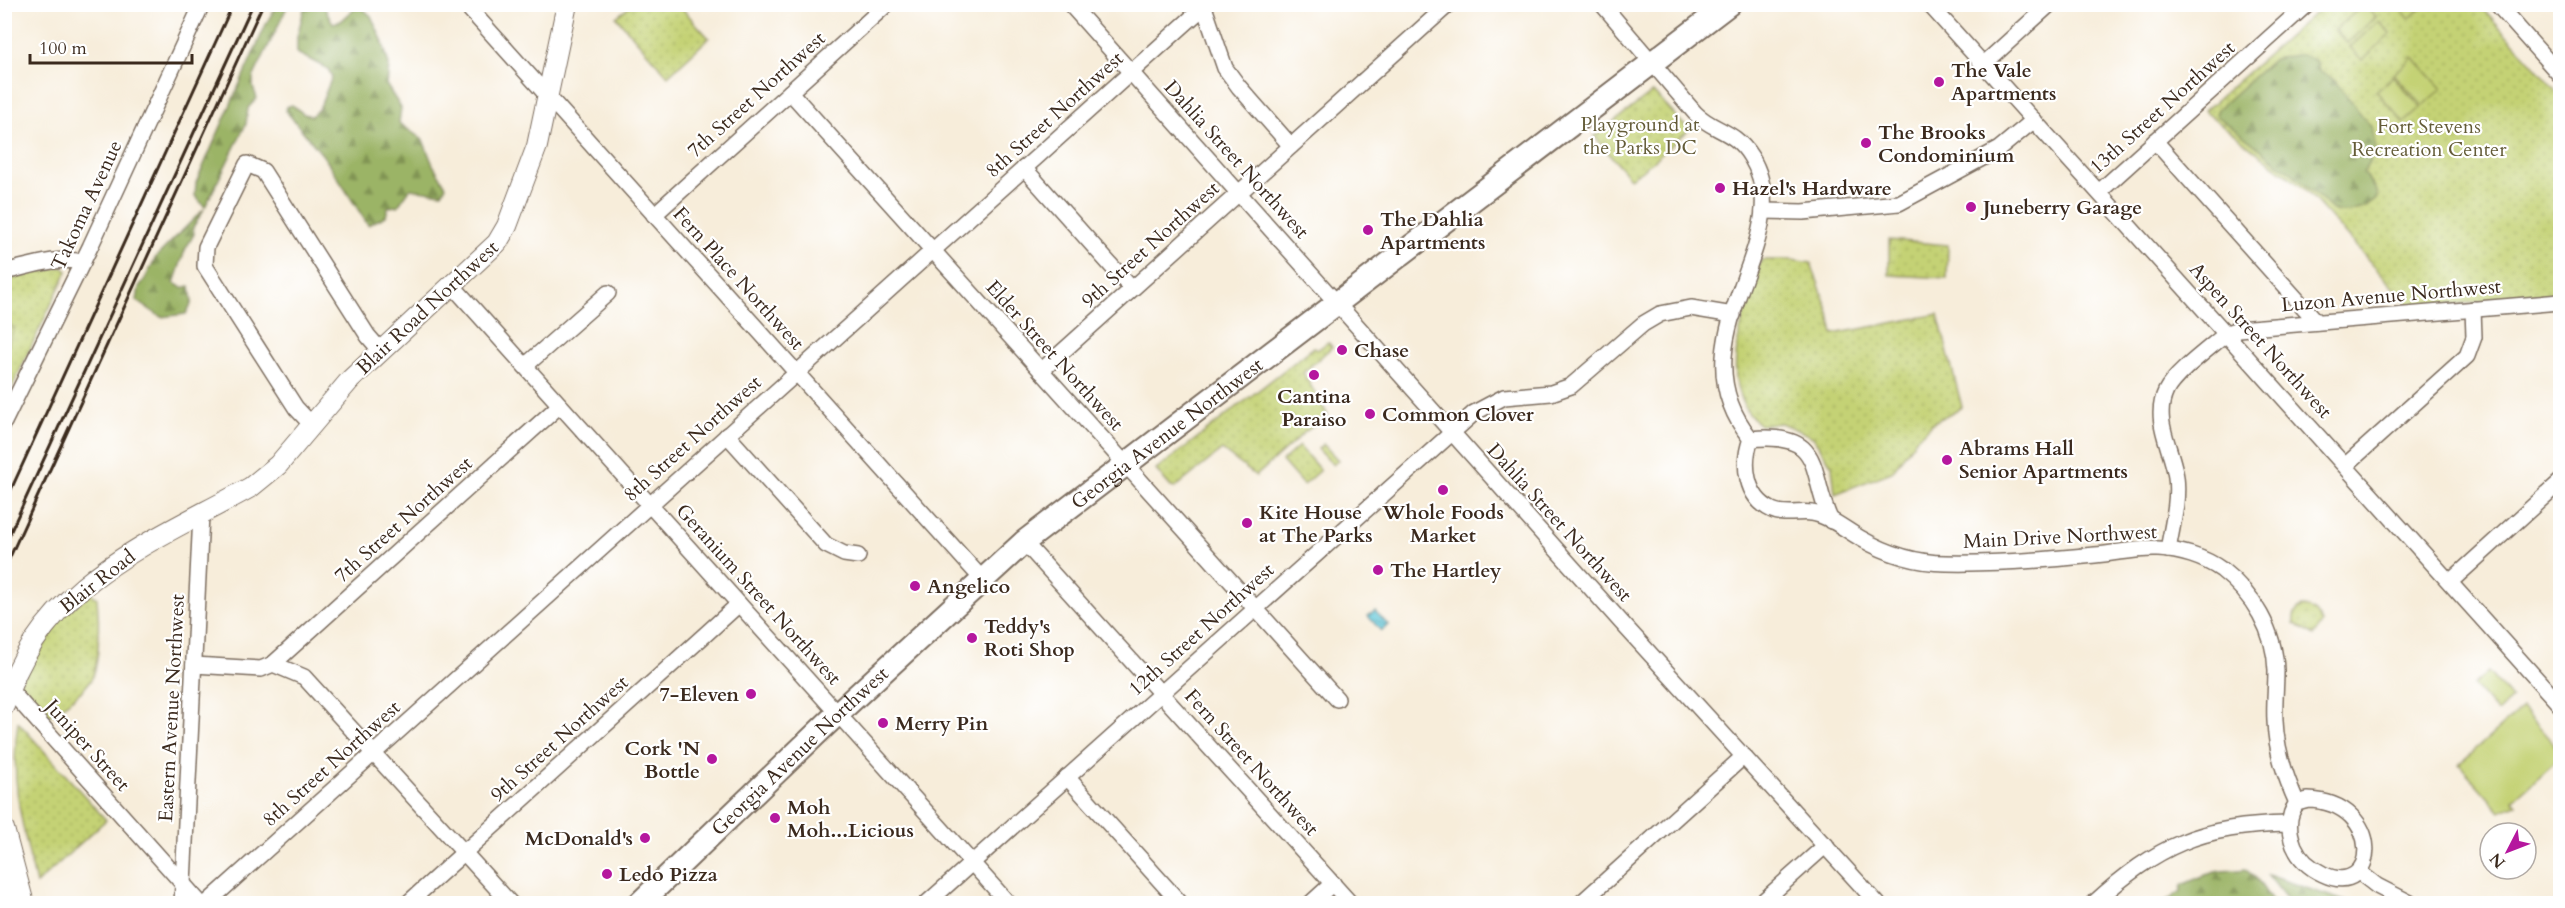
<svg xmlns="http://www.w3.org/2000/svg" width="2565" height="908" font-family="Cardo,serif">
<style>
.green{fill:url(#green-dots);stroke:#807e49;stroke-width:1.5}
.forest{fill:url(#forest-firs);stroke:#6b6f42;stroke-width:1.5}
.pitch{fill:#c4d274;stroke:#807e49;stroke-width:1.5}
.water{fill:url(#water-waves);stroke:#4c787c;stroke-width:1.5}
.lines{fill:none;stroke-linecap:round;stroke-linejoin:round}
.minor-casing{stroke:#7d6e60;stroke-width:18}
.major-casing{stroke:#7d6e60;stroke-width:22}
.highway-casing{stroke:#7d6e60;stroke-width:26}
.minor{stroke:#fff;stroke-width:15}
.major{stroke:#fff;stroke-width:20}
.highway{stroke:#fff;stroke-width:22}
.rail{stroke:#3b2a1e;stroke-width:3}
.poi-dot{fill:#b5179e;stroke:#fff;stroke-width:2}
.labels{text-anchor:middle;stroke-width:4.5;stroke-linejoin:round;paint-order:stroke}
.poi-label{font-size:20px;font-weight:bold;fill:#3b2a1e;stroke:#fff;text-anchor:start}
.street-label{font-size:20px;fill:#3b2a1e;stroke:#fff}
.park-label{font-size:20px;fill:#645c38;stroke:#fff}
</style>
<defs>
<pattern id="green-dots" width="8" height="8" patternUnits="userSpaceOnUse" patternTransform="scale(1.5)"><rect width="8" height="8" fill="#c4d274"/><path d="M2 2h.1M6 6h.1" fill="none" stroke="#a9b464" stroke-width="1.8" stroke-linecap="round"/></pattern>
<pattern id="forest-firs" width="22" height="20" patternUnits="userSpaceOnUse" patternTransform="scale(1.5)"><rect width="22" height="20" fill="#9bb466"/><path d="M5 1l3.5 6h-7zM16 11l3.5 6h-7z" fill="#809353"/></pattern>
<pattern id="water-waves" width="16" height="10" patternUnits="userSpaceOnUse" patternTransform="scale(1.5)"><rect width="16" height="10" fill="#5ec7d9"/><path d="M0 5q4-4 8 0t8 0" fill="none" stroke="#4fa2af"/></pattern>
</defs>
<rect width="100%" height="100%" fill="#fff"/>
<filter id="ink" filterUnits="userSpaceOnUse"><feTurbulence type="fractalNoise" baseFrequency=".0167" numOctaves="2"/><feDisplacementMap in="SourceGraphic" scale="12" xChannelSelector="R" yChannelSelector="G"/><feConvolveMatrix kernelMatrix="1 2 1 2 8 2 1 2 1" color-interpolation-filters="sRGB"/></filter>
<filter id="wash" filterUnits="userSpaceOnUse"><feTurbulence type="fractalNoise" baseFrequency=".008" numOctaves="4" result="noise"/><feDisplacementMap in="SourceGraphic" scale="24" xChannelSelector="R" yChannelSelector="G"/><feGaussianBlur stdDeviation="1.35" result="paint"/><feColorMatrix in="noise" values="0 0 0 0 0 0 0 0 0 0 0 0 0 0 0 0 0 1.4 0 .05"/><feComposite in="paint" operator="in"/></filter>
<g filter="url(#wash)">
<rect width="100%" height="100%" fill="#f7edda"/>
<g class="green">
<path d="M633,4l46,1 30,33 -41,38 -52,-59z"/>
<path d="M2324,5h156l80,90v200l-149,13 -105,-118 -102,-79z"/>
<path d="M1653,92l36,38 -47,40 -12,8 -36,-42z"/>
<path d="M1889,240l59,5 -1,33 -58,-3z"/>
<path d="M1761,260h31l19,3 18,50 4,21 105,-20 24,93 -30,16 -15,15 -25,34 -57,22 -3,-28 -19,-29 -32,-14 -21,2c-48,-38 -13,-118 1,-165z"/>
<path d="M62,267l5,4 -62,131v-122z"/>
<path d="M1328,342l4,5 -29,26 25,42 -23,17 -49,44 -34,-26 -47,38 -4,-1 -15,-17 158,-123 3,3z"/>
<path d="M1299,446l21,24 -17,15 -21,-24z"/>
<path d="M91,593l6,5c2,20 4,68 -7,83 -10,15 -30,26 -43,37l-27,-31v-7l43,-65z"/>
<path d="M2302,607c11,0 15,7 20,16l-8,13 -20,-13c-1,-8 1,-12 8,-16z"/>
<path d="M18,722l88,98 -70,64c-13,-55 -27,-105 -18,-162z"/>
</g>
<g class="forest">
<path d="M277,5h11l-35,73v9l4,11 -9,10 -2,16 -41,83 -10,-11 1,-13 71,-161z"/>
<path d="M305,5h18l10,18 8,-2 18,-16 12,11 11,24 7,25 -2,21 14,22 -2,15 24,17 10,25 13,21 -4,7 -32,-4 -12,17 -10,1 -2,9 -18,9 -43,-67 -39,-47v-4l6,-2 12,9 7,2 8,-7 13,-32 -4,-8 -31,-16v-16z"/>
<path d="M2302,54l14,7 3,9 15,10 38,48 4,22 -13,23 13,18 1,7c-9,11 -32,17 -44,12l-40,-36 -77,-59 2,-6 56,-50z"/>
<path d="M204,209l-11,18 1,7 -9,16 -11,33 8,5 8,-2 2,16 -6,12 -25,3 -24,-16 2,-14 6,-8 11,-22z"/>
<path d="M2245,869l12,10 16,24h-109l17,-12 1,-6c12,-5 25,-12 38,-14 8,-1 16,0 25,-2z"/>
<path d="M2268,875l82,28h-60z"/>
</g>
<g class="pitch">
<path d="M2398,4h26v1l-15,14z"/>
<path d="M2363,5l13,12 -29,26 -12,-13z"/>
<path d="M2379,21l12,13 -29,26 -12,-13z"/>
<path d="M2413,57l29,32 -19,17 -29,-32z"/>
<path d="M2393,76l28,32 -17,15 -28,-32z"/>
<path d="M4,318l10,11 -9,22h-1z"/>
<path d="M1323,444l15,16 -5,5 -15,-16z"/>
<path d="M2488,672l24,27 -15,13 -24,-27z"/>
<path d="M2522,708l38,43v7l-47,42 4,4 -17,7 -41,-47z"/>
</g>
<path class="water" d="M1375,611l13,14 -7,6 -13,-15z"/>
</g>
<g filter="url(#ink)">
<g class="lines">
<g class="minor-casing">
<g id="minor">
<path d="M465,4l517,575"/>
<path d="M1070,4l552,619 256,281"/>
<path d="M1203,4l22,64 14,19 52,59"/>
<path d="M1602,4l93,109c19,19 39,16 56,44 52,84 -82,181 0,282"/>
<path d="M1929,4l631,701"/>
<path d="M2497,4l63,71"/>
<path d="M1984,64l66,-60"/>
<path d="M790,92l547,607"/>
<path d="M2155,141l162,181"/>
<path d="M1024,168l108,121"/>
<path d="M2099,192l208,-188"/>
<path d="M1763,211l40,1 96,-9 100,-54 35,-29"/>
<path d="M654,215l233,-211"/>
<path d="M4,272c27,-6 52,-16 79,-10"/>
<path d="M452,285l557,619"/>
<path d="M525,366l83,-73"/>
<path d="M1041,371l408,-367"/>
<path d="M4,422l86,-175 112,-243"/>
<path d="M312,425l-16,-17 -91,-142 1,-19 41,-83 16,7 105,165 13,15"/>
<path d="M727,435l99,110 18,9 14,2"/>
<path d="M1751,439c-9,24 -6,58 21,71 12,6 28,1 40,3 16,2 34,17 48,25 26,15 56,25 86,25 49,1 100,-3 149,-8 21,-2 43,-7 63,-6 22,1 46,8 64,21 31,24 53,61 54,101 0,16 -2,33 -1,50 1,29 10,55 22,82"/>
<path d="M1751,439c76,-8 57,35 80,82"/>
<path d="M2346,465l121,-109 7,-19 -1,-28"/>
<path d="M1024,542l327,362"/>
<path d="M2168,550c4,-24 11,-49 8,-73 -4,-29 -24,-57 -10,-86 8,-17 45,-44 61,-58l11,-4 322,-27"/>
<path d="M2450,582l110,-100"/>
<path d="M273,664l287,-259"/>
<path d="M194,665l67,4 12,-5 31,13 207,227"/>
<path d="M9,689l192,215"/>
<path d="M1067,777l114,127"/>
<path d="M2308,800c78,2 71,101 15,74 -13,-6 -23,-14 -29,-28 -6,-16 -7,-30 3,-43z"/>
<path d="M2359,872l18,14 35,18"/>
<path d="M182,904l19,-389"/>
<path d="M206,904l1001,-900"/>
<path d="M407,904l332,-300"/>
<path d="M926,904l548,-491 30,-16 47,-4 20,-7 72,-62 17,-10 31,-6 42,7"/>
<path d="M1310,904l23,-21"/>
<path d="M1580,904l164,-148"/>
<path d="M1760,904l66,-59"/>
<path d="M2093,904c66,-60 107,-78 196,-80"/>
</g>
</g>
<g class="major-casing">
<g id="major">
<path d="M4,706c36,-123 145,-162 247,-219l27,-22 72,-85 147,-137 10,-17 30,-80 30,-142"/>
<path d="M4,829l20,75"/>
</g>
</g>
<g class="highway-casing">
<g id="highway">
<path id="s1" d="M639,904l199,-191 186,-171 705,-538"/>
</g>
</g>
<use href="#minor" class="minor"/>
<use href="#major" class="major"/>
<use href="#highway" class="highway"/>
<g class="rail">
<path d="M4,505l229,-501"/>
<path d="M4,546l249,-542"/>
<path d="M4,570l259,-566"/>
</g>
</g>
</g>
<g class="poi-dot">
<circle cx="1939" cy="82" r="6"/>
<circle cx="1866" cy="143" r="6"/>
<circle cx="1720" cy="188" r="6"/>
<circle cx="1971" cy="207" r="6"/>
<circle cx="1368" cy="230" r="6"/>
<circle cx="1342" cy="350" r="6"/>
<circle cx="1314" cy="375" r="6"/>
<circle cx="1370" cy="414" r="6"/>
<circle cx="1947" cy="460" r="6"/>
<circle cx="1443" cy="490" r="6"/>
<circle cx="1247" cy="523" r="6"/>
<circle cx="1378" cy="570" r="6"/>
<circle cx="915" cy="586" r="6"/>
<circle cx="972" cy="638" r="6"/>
<circle cx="751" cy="694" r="6"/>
<circle cx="883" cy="723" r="6"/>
<circle cx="712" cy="759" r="6"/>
<circle cx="775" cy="818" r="6"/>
<circle cx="645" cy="838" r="6"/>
<circle cx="607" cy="874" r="6"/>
</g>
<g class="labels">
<g class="poi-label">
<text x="1951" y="77">The Vale<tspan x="1951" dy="23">Apartments</tspan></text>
<text x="1878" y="139">The Brooks<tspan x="1878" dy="23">Condominium</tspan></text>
<text x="1732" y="195">Hazel's Hardware</text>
<text x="1983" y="214">Juneberry Garage</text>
<text x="1380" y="226">The Dahlia<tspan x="1380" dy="23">Apartments</tspan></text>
<text x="1354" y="357">Chase</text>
<text x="1314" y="403" text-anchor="middle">Cantina<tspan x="1314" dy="23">Paraiso</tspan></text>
<text x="1382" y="421">Common Clover</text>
<text x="1959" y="455">Abrams Hall<tspan x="1959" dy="23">Senior Apartments</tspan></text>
<text x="1259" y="519">Kite House<tspan x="1259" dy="23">at The Parks</tspan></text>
<text x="1443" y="519" text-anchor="middle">Whole Foods<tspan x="1443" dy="23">Market</tspan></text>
<text x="1390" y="577">The Hartley</text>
<text x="927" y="593">Angelico</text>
<text x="984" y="633">Teddy's<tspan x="984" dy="23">Roti Shop</tspan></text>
<text x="739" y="701" text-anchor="end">7-Eleven</text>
<text x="895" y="730">Merry Pin</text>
<text x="700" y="755" text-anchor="end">Cork 'N<tspan x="700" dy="23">Bottle</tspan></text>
<text x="787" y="814">Moh<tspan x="787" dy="23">Moh...Licious</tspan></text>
<text x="633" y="845" text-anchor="end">McDonald's</text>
<text x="619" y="881">Ledo Pizza</text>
</g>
<g class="street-label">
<text transform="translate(756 94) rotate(-42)" y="7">7th Street Northwest</text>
<text transform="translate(2162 107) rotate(-42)" y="7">13th Street Northwest</text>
<text transform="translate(1054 114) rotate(-42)" y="7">8th Street Northwest</text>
<text transform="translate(1237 159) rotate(48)" y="7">Dahlia Street Northwest</text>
<text transform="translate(86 205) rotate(-65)" y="7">Takoma Avenue</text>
<text transform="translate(1150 244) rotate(-42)" y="7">9th Street Northwest</text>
<text transform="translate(739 278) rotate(48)" y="7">Fern Place Northwest</text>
<text transform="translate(2391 295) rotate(-5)" y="7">Luzon Avenue Northwest</text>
<text transform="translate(427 307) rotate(-43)" y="7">Blair Road Northwest</text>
<text transform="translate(2261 340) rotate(48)" y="7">Aspen Street Northwest</text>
<text transform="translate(1055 355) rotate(48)" y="7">Elder Street Northwest</text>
<text dy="7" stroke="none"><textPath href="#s1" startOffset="708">Georgia Avenue Northwest</textPath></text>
<text transform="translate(692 438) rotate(-42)" y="7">8th Street Northwest</text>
<text transform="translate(403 519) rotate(-42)" y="7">7th Street Northwest</text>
<text transform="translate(1560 522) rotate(48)" y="7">Dahlia Street Northwest</text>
<text transform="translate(2060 536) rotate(-3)" y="7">Main Drive Northwest</text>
<text transform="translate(97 581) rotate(-38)" y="7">Blair Road</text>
<text transform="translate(759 594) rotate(48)" y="7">Geranium Street Northwest</text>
<text transform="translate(1201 629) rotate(-42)" y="7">12th Street Northwest</text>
<text transform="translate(171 708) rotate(-87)" y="7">Eastern Avenue Northwest</text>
<text transform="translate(559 738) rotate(-42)" y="7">9th Street Northwest</text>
<text transform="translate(88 745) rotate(48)" y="7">Juniper Street</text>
<text dy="7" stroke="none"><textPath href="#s1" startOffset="222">Georgia Avenue Northwest</textPath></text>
<text transform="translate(1252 762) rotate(48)" y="7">Fern Street Northwest</text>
<text transform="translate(331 763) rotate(-42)" y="7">8th Street Northwest</text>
</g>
<g class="park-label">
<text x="1640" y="131">Playground at<tspan x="1640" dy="23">the Parks DC</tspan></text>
<text x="2429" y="133">Fort Stevens<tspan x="2429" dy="23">Recreation Center</tspan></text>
</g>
</g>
<rect width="2565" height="908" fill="none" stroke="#fff" stroke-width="24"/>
<g transform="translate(2508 851) rotate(228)"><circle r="28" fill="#ffffff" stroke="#b1aaa5" stroke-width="1.5"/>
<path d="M0-4.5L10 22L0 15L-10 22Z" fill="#b5179e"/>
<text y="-9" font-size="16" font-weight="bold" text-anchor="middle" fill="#3b2a1e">N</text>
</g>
<path d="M30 54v9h162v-9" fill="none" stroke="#3b2a1e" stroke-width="3"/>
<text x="39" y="54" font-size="18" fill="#3b2a1e" stroke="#ffffff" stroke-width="4.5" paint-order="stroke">100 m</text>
</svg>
